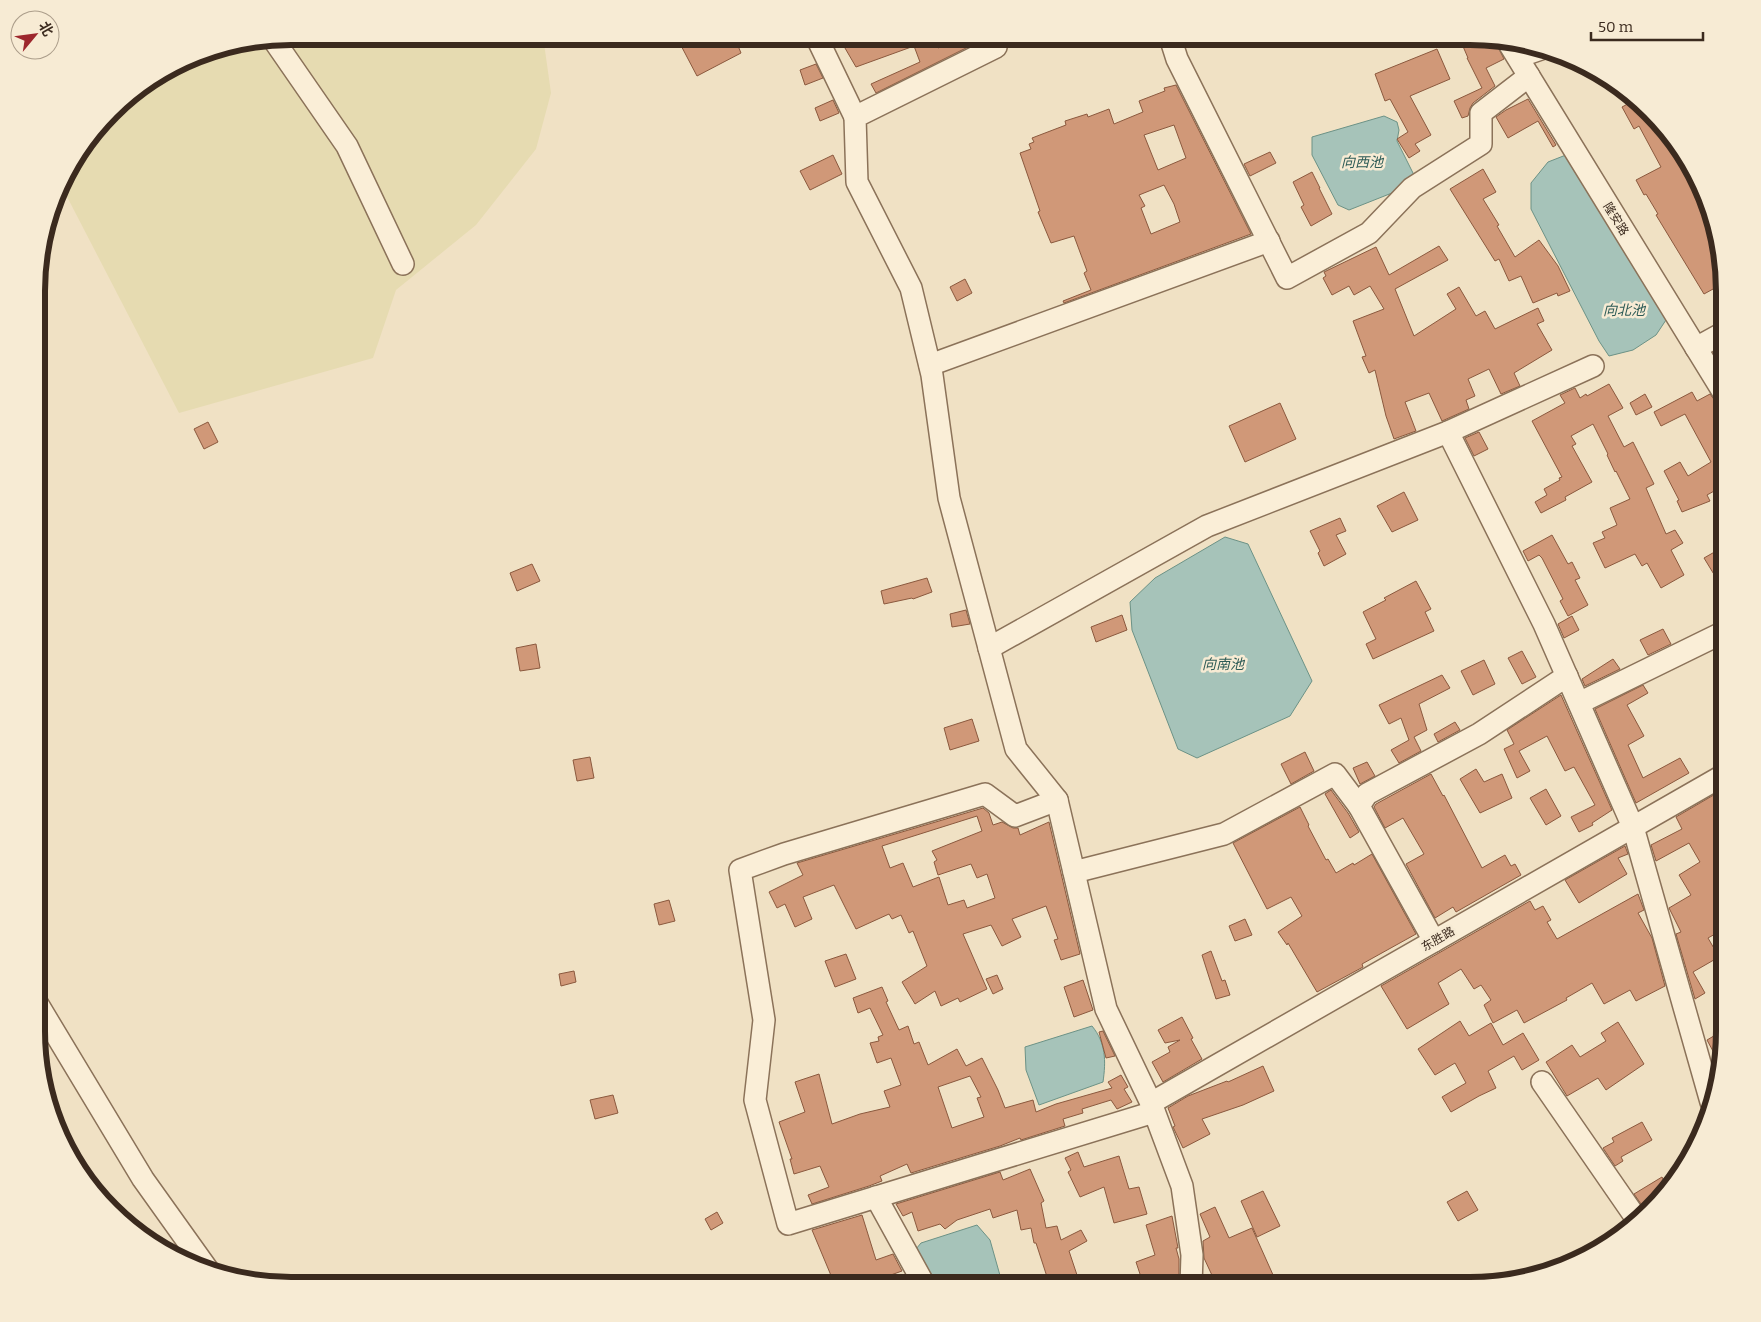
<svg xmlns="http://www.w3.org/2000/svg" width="1761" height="1322" font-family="Bitter,'Noto Sans SC',serif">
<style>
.farmland{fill:#e6dbb1}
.water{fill:#a6c3b9;stroke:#6c9286}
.building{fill:#d09878;stroke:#8b593e;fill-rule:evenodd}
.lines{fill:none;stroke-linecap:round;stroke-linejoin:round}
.minor-casing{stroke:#8b7259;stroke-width:24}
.minor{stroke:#faeed7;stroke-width:21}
.labels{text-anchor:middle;stroke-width:5;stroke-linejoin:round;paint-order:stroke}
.street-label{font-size:12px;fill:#3b2a1e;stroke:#f7ebd4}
.water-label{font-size:14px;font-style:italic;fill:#2d5b56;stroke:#f7ebd4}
.rim{fill:none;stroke:#3b2a1e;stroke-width:6}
</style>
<rect width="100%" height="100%" fill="#f0e1c4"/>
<path class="farmland" d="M291,36h252l8,57 -15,56 -60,76 -80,65 -23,68 -194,55 -117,-226 8,-23 53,-65 86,-49z"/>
<g class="water">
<path d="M1384,116l13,6 2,8 -2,11 17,34 -17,16 -48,19 -11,-5 -26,-50v-18z"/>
<path d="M1571,153l99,161 -14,21 -23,15 -24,6 -10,-15 -68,-132v-26l17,-21z"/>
<path d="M1225,537l23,7 64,137 -22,35 -93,42 -19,-9 -46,-119 -2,-28 25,-24z"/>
<path d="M1092,1026c14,17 14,35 11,56l-64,23 -13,-35 -1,-23z"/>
<path d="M977,1225l13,15 13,46h-68l-19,-37 5,-6z"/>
</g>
<g class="building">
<path d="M676,36h58l7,17 -44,23z"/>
<path d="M838,36l99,1v1l-3,2 4,8 25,-11h17v4l-104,52 -5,-9 49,-22 -6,-16 -58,21z"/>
<path d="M1464,37h22l8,2 10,20 -18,9 9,18 -22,17 -3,5 -2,8 -6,2 -8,-17 28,-13 -15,-30h1l-6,-14 5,-2z"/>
<path d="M1437,49l13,30 -40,17 21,39 -16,9 5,7 -11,7 -12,-19 11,-7 -18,-33 -5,2 -10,-27z"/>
<path d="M816,64l7,14 -18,7 -5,-15z"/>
<path d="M1176,85l75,149 -187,69 -1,-2 28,-11 -7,-17 3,-2 -13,-35 -23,7 -13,-31 2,-1 -20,-58 11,-4 -2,-5 5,-2 -2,-4 34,-13 -1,-4 22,-7 1,3 21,-8 5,15 29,-12 -4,-11 26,-10 -1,-3zM1174,125l12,33 -28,12 -14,-35zM1164,185l10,19 6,18 -29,12 -10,-26 4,-2 -6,-11z"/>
<path d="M1528,99l28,46 -3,2 -15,-26 -30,17 -12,-21 10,-7z"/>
<path d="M1637,99l19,31 5,-1 29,39 -1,1 1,4 16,28 14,40 4,42 -20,11 -48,-79 2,-1 -12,-20 -2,1 -8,-15 25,-13 -22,-41 -5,3 -12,-22z"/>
<path d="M833,100l6,13 -19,8 -5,-13z"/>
<path d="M1270,152l6,11 -26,13 -6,-12z"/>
<path d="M833,155l9,19 -32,16 -10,-19z"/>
<path d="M1483,169l13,23 -13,7 16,26 -2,1 18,31 24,-17 19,26 12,25 -12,5 -1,-3 -24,10 -12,-27 -12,5 -10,-22 -4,2 -45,-72z"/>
<path d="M1312,172l8,16h-1l13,26 -21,12 -10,-19 3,-2 -11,-23z"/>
<path d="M1439,246l9,14 -53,29 19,47 42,-27 -9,-15 12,-7 17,29 9,-5 10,18 43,-21 6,13 -7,3 15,26 -38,23 6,13 -19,8 -12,-25 -21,10 7,17 -9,4 3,9 -27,12 -13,-28 -24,9 11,29 -22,8 -8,-23 -11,-46 -6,3 -7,-16 4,-1 -13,-35 31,-12 -14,-23 -16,9 -5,-9 -17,9 -9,-17 3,-2 -2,-4 52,-25 13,28z"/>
<path d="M965,279l7,14 -15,8 -7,-14z"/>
<path d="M1609,384l14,24 -15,8 16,31 9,-5 21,42 -8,4 20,46 9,-4 8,13 -12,7 13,25 -23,13 -14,-25 -5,3 -7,-12 -30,14 -12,-25 12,-5 -3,-6 15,-7 -7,-17 20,-9 -14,-28 -1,1 -8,-17 1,-1 -15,-30 -22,12 5,8 -4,2 20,36 -27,15 1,3 -25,13 -6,-11 12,-7 -3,-6 16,-9 -1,-2 3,-1 -30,-56 33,-18 -5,-8 15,-7 5,10 6,-4 1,2z"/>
<path d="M1692,392l5,9 13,-7 9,12 6,1v78l-18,10 3,6 -28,11 -5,-11 2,-1 -15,-29 16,-9 8,14 23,-14 -26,-48 -24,12 -7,-14z"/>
<path d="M1645,394l7,13 -16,8 -6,-12z"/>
<path d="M1280,403l16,36 -51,23 -16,-36z"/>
<path d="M208,422l10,20 -14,7 -10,-20z"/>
<path d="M1479,432l9,17 -14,7 -9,-18z"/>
<path d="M1404,492l14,28 -26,12 -15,-26z"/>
<path d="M1340,518l6,13 -10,4 10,19 -22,12 -6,-13 2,-2 -10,-20z"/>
<path d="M1552,535l16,29 4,-2 8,16 -5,2 13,25 -20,11 -8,-15 3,-2 -21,-41 -3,-3 -11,6 -5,-10z"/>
<path d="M1725,546v25l-10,5 -11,-18z"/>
<path d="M532,564l8,17 -23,10 -7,-18z"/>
<path d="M927,578l5,14 -19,7 -1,-1 -28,6 -3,-13z"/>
<path d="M1416,581l15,28 -6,3 9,19 -61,28 -7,-15 10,-5 -13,-27 23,-12 -2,-2z"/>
<path d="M966,610l4,14 -18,3 -2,-13z"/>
<path d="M1122,615l5,15 -31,12 -5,-15z"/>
<path d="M1572,616l7,14 -15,8 -6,-14z"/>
<path d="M1663,629l8,15 -23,11 -8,-15z"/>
<path d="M536,644l4,24 -20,3 -4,-23z"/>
<path d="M1522,651l14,26 -14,7 -14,-26z"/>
<path d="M1613,659l7,10 -35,17 -3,-7z"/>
<path d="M1484,660l11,24 -22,11 -12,-24z"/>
<path d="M1442,675l8,13 -31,16 8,26 -13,7 7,14 -22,12 -8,-13 18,-10 -8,-22 -12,6 -10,-19z"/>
<path d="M1643,685l5,8 -21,12 17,31 -16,9 15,33 37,-20 9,15 -53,30 -41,-94z"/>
<path d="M1561,695l51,115 -20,13 1,2 -14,7 -8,-15 24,-12 -21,-38 -9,4 -18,-35 -28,15 11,20 -13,7 -13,-29 10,-5 -7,-14z"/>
<path d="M972,719l7,22 -29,9 -6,-22z"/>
<path d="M1455,722l5,8 -22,12 -4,-8z"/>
<path d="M1305,752l9,19 -23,13 -10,-20z"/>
<path d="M590,757l4,21 -17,3 -4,-21z"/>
<path d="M1367,762l8,14 -15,8 -7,-16z"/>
<path d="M1476,769l8,13 18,-8 10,24 -32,15 -20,-34z"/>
<path d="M1431,774l12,22 1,-1 38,73 23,-13 6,11 4,-2 6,11 -65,37 -3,-5 -18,11 -29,-54 18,-10 -21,-36 -18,10 -11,-21 2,-3z"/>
<path d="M1546,789l15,27 -15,9 -16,-27z"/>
<path d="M1724,789v54l-4,3 4,10v73l-16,9 11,19 -26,15 12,21 -10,6 -19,-65 5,-2 -12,-24 22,-13 -12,-20 21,-13 -11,-19 -33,18 -5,-16 31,-16 -6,-12z"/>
<path d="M1331,790l17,23 11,19 -9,6 -25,-44z"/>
<path d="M1300,807l9,18 -1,1 18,34 2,-1 8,14 17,-10 1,2 18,-11 44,80 -54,30 1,3 -46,25 -29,-49 -1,2 -9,-13 24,-16 -11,-19 -24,12 -34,-66z"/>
<path d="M983,808l6,5 4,12 9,-3 11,6h5l2,7 29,-13 31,132 -19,6 -7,-20 4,-1 -12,-33 -34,13 9,18 -19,9 -11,-21 -28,9 24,55 -27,13 -2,-4 -17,8 -6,-15 -20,13 -13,-22 25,-16 -14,-35 -4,2 -8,-18 -9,4 -3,-5 -33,15 -22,-44 -31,12 9,22 -17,8 -10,-23 -8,4 -8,-16 34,-17 -6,-12zM977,816l5,15 -50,20 5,9 -3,2 4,13 33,-11 6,14 10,-4 8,24 -28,10 -3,-8 -16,5 -9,-28 -26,10 -10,-24 -13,5 -8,-22z"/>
<path d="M1625,846l3,8 -10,4 9,16 -48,29 -14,-23z"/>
<path d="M1638,894l6,16 -6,3 14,25 13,48 -29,15 -6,-11 -26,14 -12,-21 -26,15 1,2 -43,23 -7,-13 -24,13 -9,-18 7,-5 -10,-15 -7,4 -13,-20 -23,14 11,21 -42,25 -26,-43 149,-85 5,9 8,-4 8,14 -4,2 10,17z"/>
<path d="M669,900l6,21 -16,4 -5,-21z"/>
<path d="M1245,919l7,16 -17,6 -6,-15z"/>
<path d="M1211,951l11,30 3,-1 5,15 -14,4 -14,-44z"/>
<path d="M846,954l10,25 -21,8 -10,-26z"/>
<path d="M574,971l2,11 -15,4 -2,-12z"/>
<path d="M997,975l6,14 -10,5 -7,-15z"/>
<path d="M1083,980l10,30 -19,7 -10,-30z"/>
<path d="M882,987l6,14 -2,1 13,28 9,-4 6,18 5,-2 9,23 29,-16 9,17 16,-8 16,32 7,18 28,-8 3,12 20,-8 56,-16 -4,-6 13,-7 7,12 -4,2 8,13 -15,7 -6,-9 -29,9 1,4 -20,6 2,7 -44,14 -1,-2 -20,8 -89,27 -4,-9 -27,12 2,5 -13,5 -57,18 -4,-9 21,-8 -9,-21 -26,8 -4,-15h2l-13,-37 26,-10 -10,-30 24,-8 13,50 28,-10 30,-7 -6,-16 17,-6 -10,-27 -14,5 -7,-20 9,-2 -1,-4 5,-2 -13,-27 -12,5 -5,-15zM970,1076l11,21 -4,1 7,19 -32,11 -14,-41z"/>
<path d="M1182,1017l11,21 -2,1 11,20 -39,23 -11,-20 18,-10 -2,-5 12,-7 -15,3 -7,-13z"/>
<path d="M1460,1021l9,15 22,-13 12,22 20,-12 16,27 -17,10 -8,-14 -26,15 8,17 -17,8 -28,16 -9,-15 24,-14 -11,-20 -20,12 -17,-26z"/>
<path d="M1618,1022l26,42 -38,26 -8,-12 -31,18 -21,-34 26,-17 8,12 26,-16 -5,-8z"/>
<path d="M1724,1030v18l-4,16 -13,-24z"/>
<path d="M1103,1031l12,25 -9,2 -7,-26z"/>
<path d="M1263,1066l11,25 -31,14 -41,14 8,15 -27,14 -10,-21 2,-1 -7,-18 20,-12 39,-15 1,1z"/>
<path d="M613,1095l5,18 -23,6 -5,-19z"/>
<path d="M1642,1122l10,18 -31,17 2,4 -8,5 -12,-18 11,-6 -2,-4z"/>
<path d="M1078,1152l6,15 35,-11 10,33 10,-2 8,27 -33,9 -10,-36 -24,10 -12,-25 3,-2 -6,-12z"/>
<path d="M1030,1169l14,32 -3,2 5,25 11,-2 4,14 20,-10 6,11 -18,10 8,24 -5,2 5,9h-27l-14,-43h-2l-3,-15 -10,2 -4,-20 -24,8 -3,-9 -33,11 -12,9 -5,-5 -22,7 -6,-19 -9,4 -7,-12 104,-32 3,8z"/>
<path d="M1662,1177l6,11 -6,11 -16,12 -12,-17z"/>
<path d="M1263,1191l17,35 -23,11 -16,-36z"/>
<path d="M1467,1191l11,19 -20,11 -11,-19z"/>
<path d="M1215,1207l14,31 23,-10 26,58h-61l-13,-28 -1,-17 7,-4 -10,-23z"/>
<path d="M717,1212l6,11 -12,7 -6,-11z"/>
<path d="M862,1215l14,45 17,-6 9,17 -39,14h-28l-23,-55z"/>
<path d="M1172,1216l6,32h-2l3,11v19l-22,8h-13l-8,-24 19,-7 -9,-30z"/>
</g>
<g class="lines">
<g class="minor-casing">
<g id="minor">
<path d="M816,36l39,81"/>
<path d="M992,37l4,10 -141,70 2,65 54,106 21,87 17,123 67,251 41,51 49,209 45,94 31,83 10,69 -1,31"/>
<path d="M1170,37l7,22 110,219 82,-45 43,-45 69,-44v-31l48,-37"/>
<path d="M273,39l74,107 56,118"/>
<path d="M1508,42l217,353"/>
<path d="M1518,57l23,-8"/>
<path d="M1696,348l29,-16"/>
<path d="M930,365l339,-124"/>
<path d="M1448,432l145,-66"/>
<path d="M989,648l218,-122 241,-94 96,192 89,203 78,275"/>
<path d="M1579,703l145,-71"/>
<path d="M1057,800l-42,16 -30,-22 -201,60 -44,16 24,150 -9,80 33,124 366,-112"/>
<path d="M1074,872l150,-38 111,-60 24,32"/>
<path d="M1434,941l-75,-135 8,-12 112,-60 88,-58"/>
<path d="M37,1003l106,176 65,91"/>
<path d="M1542,1082l94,136"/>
<path d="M1151,1103l573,-328"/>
<path d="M876,1197l49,89"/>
</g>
</g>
<use href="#minor" class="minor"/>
</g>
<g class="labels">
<g class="street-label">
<text transform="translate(1616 219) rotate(58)" y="4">隆安路</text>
<text transform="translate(1438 939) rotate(-30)" y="4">东胜路</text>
</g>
<g class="water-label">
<text x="1362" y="167">向西池</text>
<text x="1624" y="315">向北池</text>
<text x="1223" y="669">向南池</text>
</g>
</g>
<path d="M0 0H1761V1322H0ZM291 45H1470A246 246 0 0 1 1716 291V1031A246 246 0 0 1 1470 1277H291A246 246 0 0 1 45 1031V291A246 246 0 0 1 291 45Z" fill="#f7ebd4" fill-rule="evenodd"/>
<path class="rim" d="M291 45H1470A246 246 0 0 1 1716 291V1031A246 246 0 0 1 1470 1277H291A246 246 0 0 1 45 1031V291A246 246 0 0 1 291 45Z"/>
<g transform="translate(35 35) rotate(61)"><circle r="24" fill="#f7ebd4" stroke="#ac9e8b"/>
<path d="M0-4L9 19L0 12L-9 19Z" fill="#9d272d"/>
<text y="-8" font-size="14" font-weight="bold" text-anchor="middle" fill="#3b2a1e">北</text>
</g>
<path d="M1591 32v8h112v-8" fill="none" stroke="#3b2a1e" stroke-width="2.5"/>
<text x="1598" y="32" font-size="15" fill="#3b2a1e" stroke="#f7ebd4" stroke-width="4" paint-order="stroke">50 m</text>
</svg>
